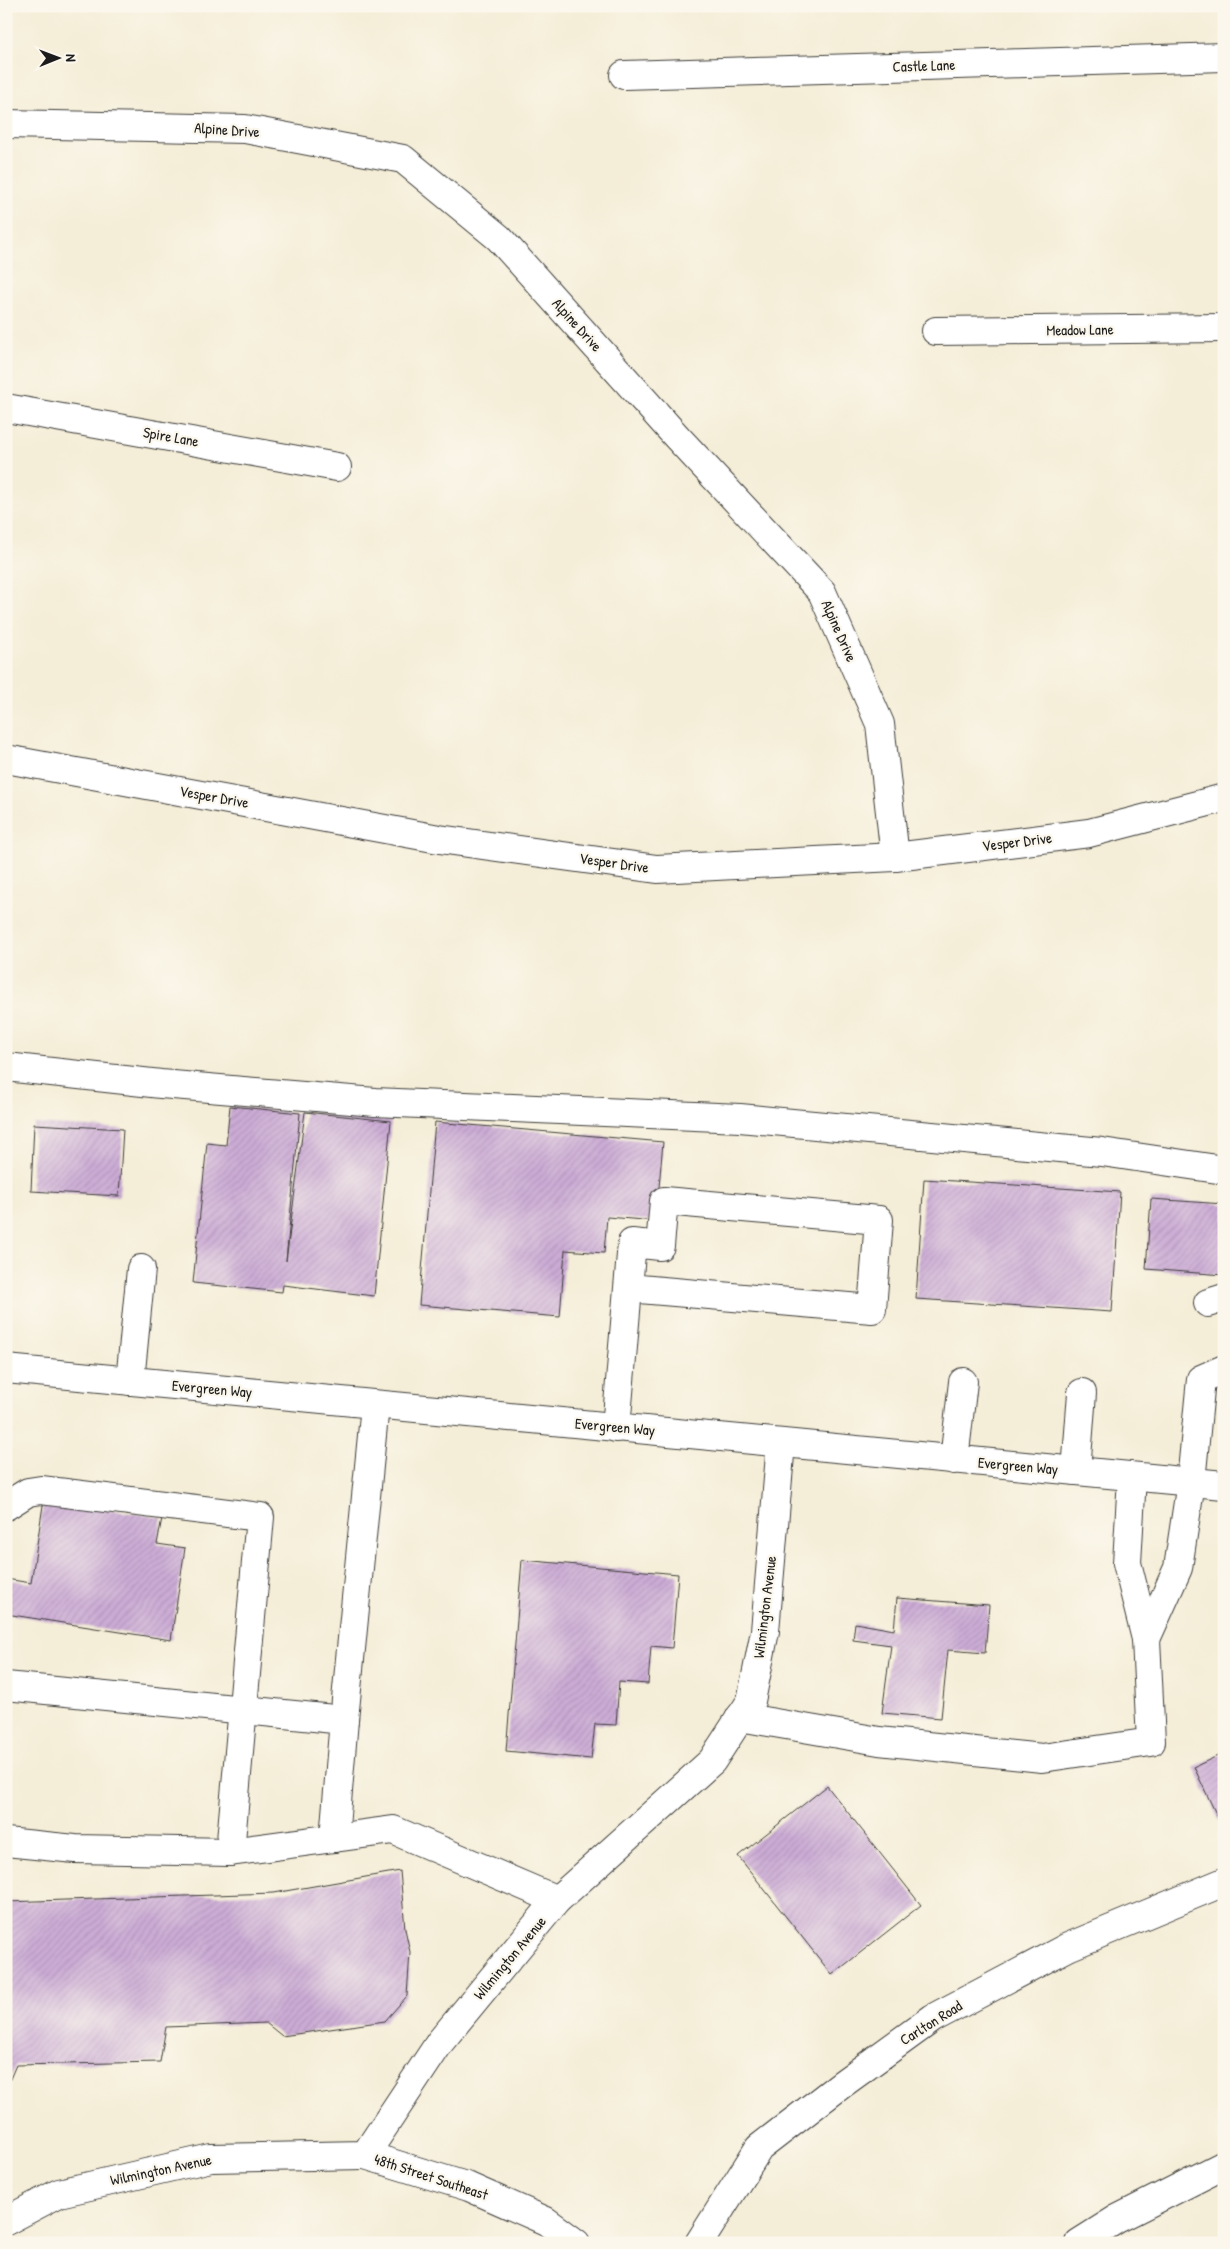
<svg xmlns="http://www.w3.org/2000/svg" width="1230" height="2249" font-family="'Patrick Hand',sans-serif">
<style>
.building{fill:url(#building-hatch)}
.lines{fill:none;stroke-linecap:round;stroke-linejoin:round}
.minor-casing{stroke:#3c3b38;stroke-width:30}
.major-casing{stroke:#3c3b38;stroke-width:30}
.minor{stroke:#fff;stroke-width:28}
.major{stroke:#fff;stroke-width:28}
.labels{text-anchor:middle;stroke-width:4.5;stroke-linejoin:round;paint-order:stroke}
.street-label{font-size:15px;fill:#1c1c1c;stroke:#fbf7ec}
</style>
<defs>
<pattern id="building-hatch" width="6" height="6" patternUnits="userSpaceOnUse" patternTransform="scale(1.25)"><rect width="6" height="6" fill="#ccacd6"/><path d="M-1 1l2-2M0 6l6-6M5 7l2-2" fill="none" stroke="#af93b7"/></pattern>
</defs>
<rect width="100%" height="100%" fill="#fbf7ec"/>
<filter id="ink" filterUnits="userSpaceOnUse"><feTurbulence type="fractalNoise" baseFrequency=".02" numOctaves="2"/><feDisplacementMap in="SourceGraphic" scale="10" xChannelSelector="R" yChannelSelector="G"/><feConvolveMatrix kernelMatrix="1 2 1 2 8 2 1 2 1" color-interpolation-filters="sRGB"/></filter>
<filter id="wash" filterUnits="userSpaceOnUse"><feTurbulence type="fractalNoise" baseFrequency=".0096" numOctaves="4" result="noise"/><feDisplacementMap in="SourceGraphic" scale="20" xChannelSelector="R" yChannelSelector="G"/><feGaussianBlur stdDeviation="1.12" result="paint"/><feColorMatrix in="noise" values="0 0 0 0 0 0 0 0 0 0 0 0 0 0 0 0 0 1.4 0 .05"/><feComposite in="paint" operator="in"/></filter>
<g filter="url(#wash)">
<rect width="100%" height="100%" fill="#f4edd7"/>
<g id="blocks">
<g class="building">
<path d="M230,1106l70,7 -14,148 19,-149 86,9 -17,175 -91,-11 -1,7 -89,-9 14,-140 19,2z"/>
<path d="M435,1122l228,20 -7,79 -49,-4 -3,36 -39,-3 -5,67 -141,-12z"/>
<path d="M34,1124l89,5 -4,67 -88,-5z"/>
<path d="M924,1179l196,13 -8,120 -196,-13z"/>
<path d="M1151,1199l73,5v71l-78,-6z"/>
<path d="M44,1499l118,19 -5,26 28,4 -14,92 -165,-26v-35l25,4z"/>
<path d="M522,1560l156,14 -6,74 -21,-2 -3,38 -29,-2 -3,43 -21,-1 -4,35 -85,-8z"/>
<path d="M897,1598l92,7 -4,48 -37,-3 -7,68 -59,-5 9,-68 -38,-5 2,-17 39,7z"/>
<path d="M1224,1753v78l-30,-64z"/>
<path d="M827,1786l94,119 -89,70 -94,-119z"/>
<path d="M400,1871l5,58 5,23 -3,44 -22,25 -103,15 -16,-13 -100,4 -6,35 -144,3 -10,23v-186l268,-9z"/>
</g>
</g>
</g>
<g filter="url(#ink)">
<use href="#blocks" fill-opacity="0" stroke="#3c3b38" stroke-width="1"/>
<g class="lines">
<g class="minor-casing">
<g id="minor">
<path d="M624,75l600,-18"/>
<path d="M6,124l239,5 158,30 96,79 178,199 145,155 58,132 15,133"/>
<path d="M936,331l288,-3"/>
<path d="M6,408l331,59"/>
<path d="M6,759l433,80 218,30 238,-12 194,-24 135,-35"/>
<path d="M6,1067l155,17 214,18 365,16 362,34 122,18"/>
<path d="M1208,1303l16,-5"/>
<path d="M130,1381l11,-112"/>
<path d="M616,1428l12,-140 244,21 7,-89 -215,-19 -4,45 -28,-3 -4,45"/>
<path d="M954,1460l9,-78"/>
<path d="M1076,1471l6,-78"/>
<path d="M6,1506l22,-14 13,-2 219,27 -30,335"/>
<path d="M1146,1639l32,-71 13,-86 10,-103 23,-10"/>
<path d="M6,1686l338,34 -10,118"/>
<path d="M740,1717l139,24 163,17 109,-16 -5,-103 -19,-76 5,-86"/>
<path d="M344,1720l31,-315"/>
<path d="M6,1842l69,7 155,3 163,-22 164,70"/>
<path d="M365,2155l104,32 77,34 30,22"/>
<path d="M6,2221l53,-28 152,-35 154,-3 75,-113 117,-142 155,-139 39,-60 14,-70 16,-188"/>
<path d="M699,2243l60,-95 83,-64 91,-66 135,-71 156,-65"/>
<path d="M1079,2243l38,-24 107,-54"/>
</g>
</g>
<g class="major-casing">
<path id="major" d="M6,1369l1218,116"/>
</g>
<use href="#minor" class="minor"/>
<use href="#major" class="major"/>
</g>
</g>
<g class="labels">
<g class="street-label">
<text transform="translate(924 66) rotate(-2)" y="5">Castle Lane</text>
<text transform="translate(227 130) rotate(4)" y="5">Alpine Drive</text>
<text transform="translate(577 325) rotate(48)" y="5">Alpine Drive</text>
<text transform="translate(1080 330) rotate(-1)" y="5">Meadow Lane</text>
<text transform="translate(171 437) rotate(10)" y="5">Spire Lane</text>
<text transform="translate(839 631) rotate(66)" y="5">Alpine Drive</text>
<text transform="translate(214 797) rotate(10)" y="5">Vesper Drive</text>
<text transform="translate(1017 842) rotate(-7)" y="5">Vesper Drive</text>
<text transform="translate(614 863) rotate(8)" y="5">Vesper Drive</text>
<text transform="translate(212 1389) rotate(5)" y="5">Evergreen Way</text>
<text transform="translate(615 1427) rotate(5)" y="5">Evergreen Way</text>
<text transform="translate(1018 1466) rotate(5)" y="5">Evergreen Way</text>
<text transform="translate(765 1607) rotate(-83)" y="5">Wilmington Avenue</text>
<text transform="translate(510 1958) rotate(-50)" y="5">Wilmington Avenue</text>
<text transform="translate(931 2023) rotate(-32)" y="5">Carlton Road</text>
<text transform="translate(161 2170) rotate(-12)" y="5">Wilmington Avenue</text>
<text transform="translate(431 2177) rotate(18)" y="5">48th Street Southeast</text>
</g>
</g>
<rect width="1230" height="2249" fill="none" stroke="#fbf7ec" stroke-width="25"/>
<g transform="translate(58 58) rotate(89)" stroke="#fbf7ec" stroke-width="4" paint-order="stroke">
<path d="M0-4L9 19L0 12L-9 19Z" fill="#1c1c1c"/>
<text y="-8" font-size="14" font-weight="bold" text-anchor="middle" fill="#1c1c1c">N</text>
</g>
</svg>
